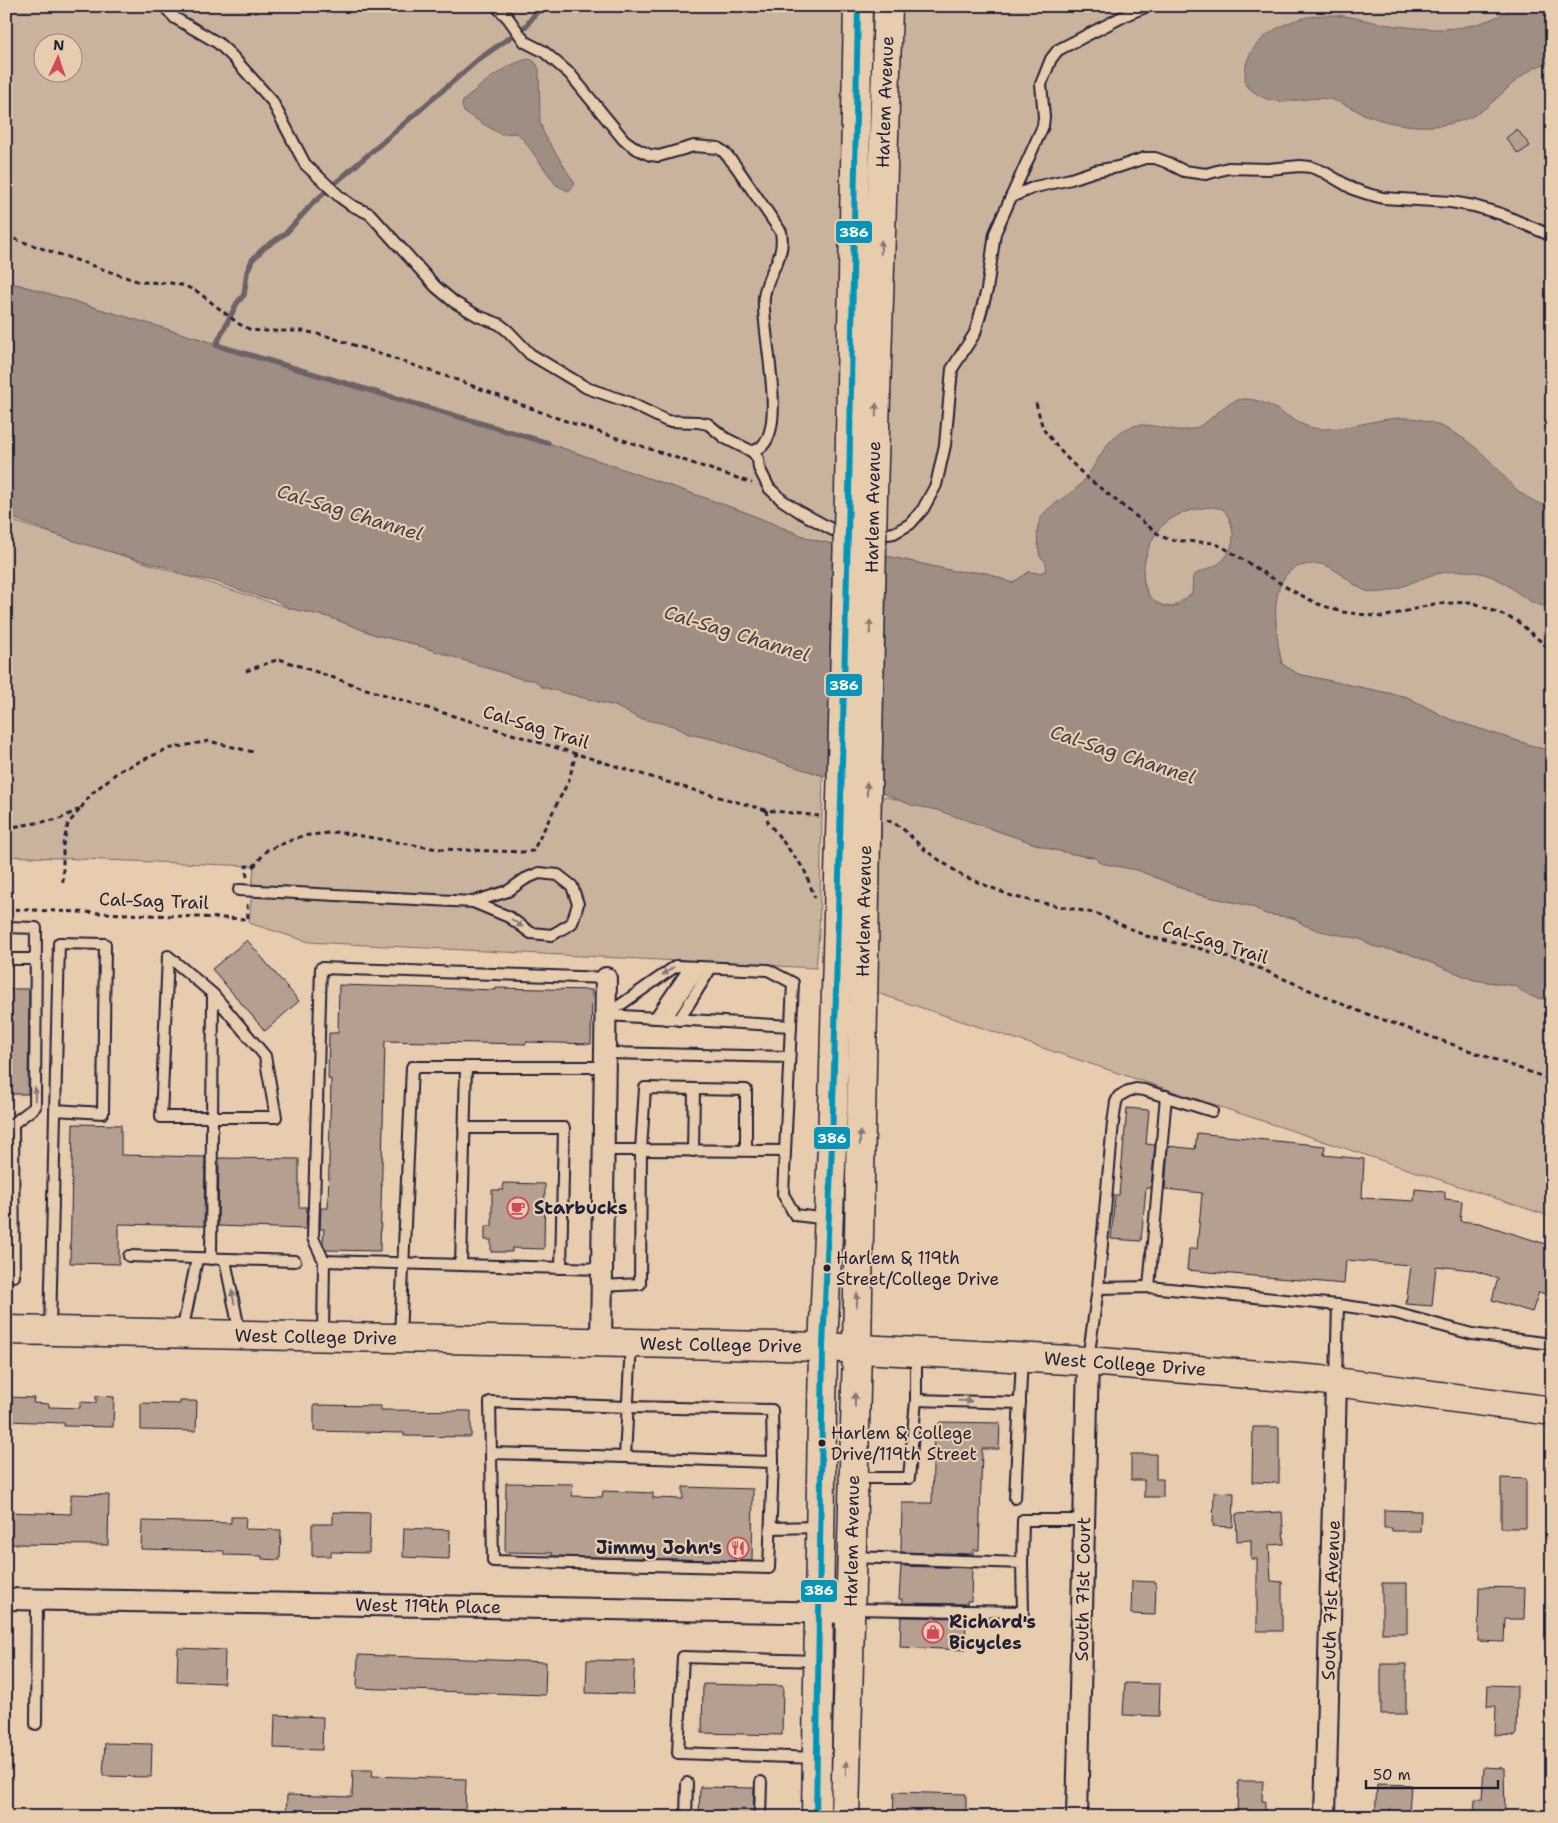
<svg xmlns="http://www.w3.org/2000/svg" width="1558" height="1823" font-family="'Shantell Sans',sans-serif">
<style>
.green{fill:#cab39d;stroke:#766a6c;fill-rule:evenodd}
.water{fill:#9e8e84;stroke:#6c6367;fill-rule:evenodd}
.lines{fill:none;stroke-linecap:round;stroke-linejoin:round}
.stream{stroke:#6c6367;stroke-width:5.5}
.building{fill:#b49f90;stroke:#22223b}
.service-casing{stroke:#22223b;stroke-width:14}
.minor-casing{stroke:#22223b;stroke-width:24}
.primary-casing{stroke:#22223b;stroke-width:31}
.path{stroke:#22223b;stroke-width:3;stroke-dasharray:5 4;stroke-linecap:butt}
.service{stroke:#e7ccae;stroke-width:10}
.minor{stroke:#e7ccae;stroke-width:20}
.primary{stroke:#e7ccae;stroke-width:28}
.primary-bridge-casing{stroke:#22223b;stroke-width:31;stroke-linecap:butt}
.primary-bridge{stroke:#e7ccae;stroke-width:28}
.bus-1-casing{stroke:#e7ccae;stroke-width:10}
.bus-1{stroke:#0595b8;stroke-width:6}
.oneway{fill:#847774}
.bus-dot{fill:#22223b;stroke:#e7ccae;stroke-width:2}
.labels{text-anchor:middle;stroke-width:4.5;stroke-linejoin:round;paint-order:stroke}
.bus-label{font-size:17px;fill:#22223b;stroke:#e7ccae;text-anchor:start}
.street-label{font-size:18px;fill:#22223b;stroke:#e7ccae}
.poi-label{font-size:18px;font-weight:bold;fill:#22223b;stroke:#e7ccae;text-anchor:start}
.water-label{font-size:19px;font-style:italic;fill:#413d4d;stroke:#e7ccae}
.line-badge{stroke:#e7ccae;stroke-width:2}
.badge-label{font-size:14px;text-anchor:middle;font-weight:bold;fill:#fff}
</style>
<rect width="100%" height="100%" fill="#e7ccae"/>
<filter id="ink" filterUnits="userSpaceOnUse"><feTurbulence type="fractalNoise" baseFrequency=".02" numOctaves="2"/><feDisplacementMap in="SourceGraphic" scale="10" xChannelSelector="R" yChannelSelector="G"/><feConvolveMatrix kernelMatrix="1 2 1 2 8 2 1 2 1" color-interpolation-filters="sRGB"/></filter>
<g filter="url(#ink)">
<g class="green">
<path d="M6,6h1546v746l-103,-33 -42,-22 -109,-23 -16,-10 -6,-28v-17l-84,-26 -19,14c-21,-2 -25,-9 -30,-28l-98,-19 2,6 -1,5 -7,2 -10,-1 -17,11 -25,-10 -33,-2 -144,-32 -68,-28 -194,-68 -542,-162zM42,42h30v30h-30z"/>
<path d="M6,519l286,90 37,8 47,18 34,8 112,36 12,1 8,7 73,19 24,12 35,8 15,8 28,6 106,36 -4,159 -3,33 -507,-26 -60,-19 5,-57 -248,-10z"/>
<path d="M882,796l55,14 113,39 33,7 12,1 6,6 37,7 58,24 55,12 15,8 28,4 10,7 56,14 12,7 35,7 67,27 42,6 18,11 18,4v216l-675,-224z"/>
</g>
<g class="water">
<path d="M1515,6h37v56c-27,4 -48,32 -68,47 -32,24 -83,20 -118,6 -12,-5 -25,-14 -38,-16 -33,-4 -53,15 -82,-14 -9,-46 46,-71 84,-70 17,0 33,5 49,8 21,4 43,6 64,6 25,-1 52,-8 72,-23z"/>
<path d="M528,59c7,1 8,4 11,10l1,53 4,12 31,50 -3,4 -4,3 -12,-6 -33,-46 -6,-6 -17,1 -36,-22 -2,-6 1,-5c18,-16 40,-36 65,-42z"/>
<path d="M6,281l542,162 194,68 68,28 144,32 33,2 25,10 17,-11 10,1 7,-2c1,-7 0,-10 -6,-14 -2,-13 -6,-28 2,-41 6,-10 28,-21 38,-31 16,-17 25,-48 48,-57 21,-10 44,8 67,0 19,-7 29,-29 51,-29 31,1 48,31 79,30 32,0 66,-17 98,-9 27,7 50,23 69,43 10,10 18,22 29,30 9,7 20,11 31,15v99c-25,-1 -34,-17 -53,-27 -11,-6 -25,-9 -37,-9 -14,0 -29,3 -41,8 -17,6 -32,16 -51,13 -14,-2 -31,-23 -46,-27 -5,-2 -13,-1 -19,0 -41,6 -29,71 -23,99l16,10 109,23 42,22 103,33v249c-14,-3 -27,-4 -36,-15l-42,-6 -67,-27 -35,-7 -12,-7 -40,-8 -16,-6 -10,-7 -28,-4 -15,-8 -55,-12 -59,-24 -37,-7 -6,-6 -11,-1 -33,-7 -113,-39 -26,-5 -31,-13 -85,-25 -78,-27 -28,-6 -15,-8 -35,-8 -24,-12 -73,-19 -8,-7 -12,-1 -112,-36 -34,-8 -47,-18 -37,-8 -18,-9 -14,-3 -47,-16 -31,-6 -10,-6 -92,-26 -74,-27zM1213,507l10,2c14,17 14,42 -5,55 -8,5 -17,6 -25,12l-1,17c-5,5 -12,12 -19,14 -6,1 -13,-2 -18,-6 -22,-14 -9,-60 8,-76 13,-12 32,-17 50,-18z"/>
</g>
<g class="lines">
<path class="stream" d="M544,6l-9,8 -9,12 -47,33 -139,120 -27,24 -27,30 -22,15 -12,12 -5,12 -3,23 -7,8 -21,42 332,98"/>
</g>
<g class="building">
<path d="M1517,129l13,17 -12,8 -12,-16z"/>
<path d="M247,940l52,61 -34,30 -53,-62z"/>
<path d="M339,985l157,5v-2l96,2 -1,54 -65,-2v2l-141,-3 -5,210 -54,-1 -3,-6 1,-15h-4l1,-21h7l3,-129h-3l1,-46h9z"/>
<path d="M6,989h23l-1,105h-22z"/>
<path d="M1127,1108l22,2 -3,34 9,1 -4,43h-5l-5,53 -30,-2 4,-44h4z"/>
<path d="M73,1124l48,1v30l84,2 -1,69 -85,-2v40l-49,-1z"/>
<path d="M1197,1133l128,13 -1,9 40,4 -2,39 52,3 1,-12 30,3v7l17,2 -2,20 19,2 73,23v50l-13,-4 -7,20 -40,-12 6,-22 -26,-8 -36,-4 -4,40 -26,-2 5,-39 -65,-5 -2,24 -157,-14 2,-21h8l5,-56 -37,-4 3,-43 27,3z"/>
<path d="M219,1158l80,1v48h8l-1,22 -88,-3z"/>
<path d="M503,1183l42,1 -1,65 -32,-1v4h-21v-12h-6v-14h7v-36h11z"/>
<path d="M96,1396l18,1 -1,30 -49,-1v-3l-58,-2v-24l28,1 -1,5 16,1v3l31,1v-6l16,1z"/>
<path d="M180,1401h17l-1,30 -55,-1v-27l39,1z"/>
<path d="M314,1405l67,1v4l90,1v26l-67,-1v-3l-90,-2z"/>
<path d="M940,1422l60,1 -1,26h-17l-3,101h-6v4l-72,-2 1,-49h30l2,-75z"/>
<path d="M1253,1427h26v56l-27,-1z"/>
<path d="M1131,1454h25v25h7v18h-19v-17h-13z"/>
<path d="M1501,1478l25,1v49h-25z"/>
<path d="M506,1483l67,1 -1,12 30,1 1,-6 50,2v5l30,1v-12l70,2 -1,72 -200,-5v-3l-47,-1z"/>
<path d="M1214,1492l20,1 -1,34 -20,-1z"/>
<path d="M71,1494l38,1 -1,50 -102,-1v-32l65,2z"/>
<path d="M1384,1510l37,1 -1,20h-28v-3h-8z"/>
<path d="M333,1512l37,1 -1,40 -38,-1v4h-19v-32h21z"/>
<path d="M1282,1512l2,32 -15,1 2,36 11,1v49h-25v-72h-6v-19l-14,1 -1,-27z"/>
<path d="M231,1517h15l-1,12 36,1 -1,30 -18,-1v-3l-38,-1v-4l-83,-2 1,-28 89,2z"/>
<path d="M404,1528l46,2 -1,29 -46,-2z"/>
<path d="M901,1566l71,2 -1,33h-4v3l-65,-1v-4h-3z"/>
<path d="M1132,1581l24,1 -1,33 -24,-1z"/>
<rect x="1382" y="1583" width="25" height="50"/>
<path d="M1479,1587l46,1 -1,31h-19l-1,23 -26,-1z"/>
<path d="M901,1617l65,1 -1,32 -65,-3z"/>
<path d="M178,1648l47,2 -1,33 -47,-2z"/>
<path d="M358,1655l188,7 -1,33 -188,-7z"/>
<path d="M587,1660l48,1 -2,33 -47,-1z"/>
<rect x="1381" y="1664" width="25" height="50"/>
<path d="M1125,1683l35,1 -1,32 -36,-1z"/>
<path d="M703,1684l80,2 -1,49 -80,-2z"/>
<path d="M1488,1685l29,1 -1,50 -21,-1 1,-29h-9z"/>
<path d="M275,1715l48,2 -1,33 -48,-2z"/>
<path d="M105,1743l47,1 -1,33 -48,-1z"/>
<path d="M1484,1767l20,1 1,49h-31l1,-18h7z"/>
<path d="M353,1770h20l-1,6 94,3 -1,33 -57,-2v7h-122l1,-22 65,2z"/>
<path d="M1238,1781h25l-1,20h3v16h-28z"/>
<path d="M1377,1784l34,1 -2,26h-10v6h-24z"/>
<path d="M700,1787l54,1 -1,29h-54z"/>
<path d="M894,1792l72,2v23h-73z"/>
</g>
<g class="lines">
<g class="service-casing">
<g id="service">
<path d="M164,6l11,12 43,25 13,12 41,46 33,63 35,33 11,8 19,9 66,73 18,15 24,14 21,8 9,7 22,23 57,34 41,14 39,19 31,1 10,2 17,14 28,14 5,7 1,9 10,20 13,12 18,12 33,18 14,4"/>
<path d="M496,6l12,12 17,24 18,9 27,23 54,66 13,9 13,6 9,1 35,-10 24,2 7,5 10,12 46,67c5,28 -14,38 -17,65 -3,33 22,124 -1,148 -2,3 -7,5 -10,7"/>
<path d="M1011,197l24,-10 36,-8 24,-8 23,-4 27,-9h10l11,4 18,9 22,3 22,-6 40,1 32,-3 11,1 13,5 29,17 15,5 15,4 68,4 23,4 27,8 51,22"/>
<path d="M874,536l20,-3 16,-9 13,-15 13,-24 9,-40 7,-76 23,-36 12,-43 8,-57 48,-107 1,-9 -3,-33 10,-25 7,-9 72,-37 18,-7"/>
<path d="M239,890l234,12 36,15 22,16 21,2 20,-12 6,-19 -6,-18 -14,-11 -19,-2 -14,6 -17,12 -35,11"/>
<path d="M6,927l30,1 -1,179 -29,22"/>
<path d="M6,959h30"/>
<path d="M606,1015l70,-49 92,4 25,13 -10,211 12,21 33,4"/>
<path d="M606,1015l185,11"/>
<path d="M655,1018l35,-51"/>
<path d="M666,1019l34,-52"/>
<path d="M679,1020l32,-52"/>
<path d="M605,1053l184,4"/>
<path d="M13,1124l1,152"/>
<path d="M464,1128h100l-3,140"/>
<path d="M693,1151l1,-62"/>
<path d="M746,1151v-61l-101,-2 -4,62 144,1"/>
<path d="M129,1256l166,5"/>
<path d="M211,1259l2,-265 -45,-38 -7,161h115l-11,-61 -52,-62"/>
<path d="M225,1260l15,74"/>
<path d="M324,1261l137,4 5,-198"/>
<path d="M461,1265l141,4"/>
<path d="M602,1286l38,-2 1,-134h-37"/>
<path d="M1149,1287l17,-191"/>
<path d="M1098,1288l15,-165 3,-21 3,-6 9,-5 8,-2 8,1 68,21"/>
<path d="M1338,1305l57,8 77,21 80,10"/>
<path d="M50,1329l9,-386 46,1 -2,169 -48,-3"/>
<path d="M182,1332l15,-73"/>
<path d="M323,1336l1,-75 -11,-23 8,-270 285,10"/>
<path d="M400,1337l12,-270h193"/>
<path d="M631,1344l-6,113 148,5 -4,106 -276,-7 -3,-159 138,5 144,3 1,52"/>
<path d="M1088,1360l10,-72 51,-1 189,18 -2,77"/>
<path d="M916,1400l104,3"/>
<path d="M491,1453l134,4"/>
<path d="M854,1478h55l7,-78v-47"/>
<path d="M1015,1498l7,-140"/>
<path d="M771,1528l49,-1"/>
<path d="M1022,1563l1,-43h61"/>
<path d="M851,1609l172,3 -1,-49 -170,-6"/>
<path d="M36,1724l1,-124"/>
<path d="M816,1758l-138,-5 5,-96 134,4"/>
<path d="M686,1817l1,-34"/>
<path d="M760,1817l1,-35"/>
</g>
</g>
<g class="minor-casing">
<g id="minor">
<path d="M601,1343l5,-365"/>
<path d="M6,1599l844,14"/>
<path d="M1077,1817l11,-456"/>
<path d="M1325,1817l11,-434"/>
</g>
</g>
<g class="primary-casing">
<g id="primary">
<path d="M849,493l9,-487"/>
<path d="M873,493l15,-487"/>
<path d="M6,1330l817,17 265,14 233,19 231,31"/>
<path d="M816,1817l7,-470 9,-202 8,-307"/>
<path d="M845,1817l12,-468 9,-511"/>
</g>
</g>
<g class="path">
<path d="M6,236l134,46 31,1 14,3 13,6 41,32 12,6 10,1h42l24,5 133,45 94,36 198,66"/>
<path d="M1036,403l7,26 21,26 21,21 76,60 9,4 44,3 12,6 65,41 27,14 24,8 41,5 51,-13 38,-2 45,19 35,30"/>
<path d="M246,671l33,-12 87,30 324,100 76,21 53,6"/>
<path d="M81,808l10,-14 28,-23 48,-22 42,-8 44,11"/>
<path d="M766,810l2,12 36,47 11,29"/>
<path d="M887,820l14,7 25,24 37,25 51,21 84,17 48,22 52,12 56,18 102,44 196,70"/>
<path d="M6,828l54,-9 21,-11 -13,16 -5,21v37"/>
<path d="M247,877l-1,-11h8l13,-16 35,-14 36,-4 100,17 84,3 11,-1 36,-71 7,-27"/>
<path d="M6,909l242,10 -1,-16"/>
</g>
<use href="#service" class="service"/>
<use href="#minor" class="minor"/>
<use href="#primary" class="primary"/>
<g class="primary-bridge-casing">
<g id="primary-bridge">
<path d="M840,838l9,-345"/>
<path d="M866,838l7,-345"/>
</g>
</g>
<use href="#primary-bridge" class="primary-bridge"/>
<g class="bus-1-casing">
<path id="bus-1" d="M816,1817l7,-470 9,-202 17,-652 9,-487"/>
</g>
<use href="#bus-1" class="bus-1"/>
</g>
<defs><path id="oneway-solid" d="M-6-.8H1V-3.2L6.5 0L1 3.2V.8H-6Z" transform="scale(1.25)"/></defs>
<g class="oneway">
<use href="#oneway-solid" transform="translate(881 247) rotate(-88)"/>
<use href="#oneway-solid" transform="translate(876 410) rotate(-88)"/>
<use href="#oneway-solid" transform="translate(870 627) rotate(-89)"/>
<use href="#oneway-solid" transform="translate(867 789) rotate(-89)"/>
<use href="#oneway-solid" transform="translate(517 923) rotate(35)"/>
<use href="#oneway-solid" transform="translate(668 971) rotate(145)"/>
<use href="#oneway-solid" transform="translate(35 1094) rotate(-89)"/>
<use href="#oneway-solid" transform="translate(860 1138) rotate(-89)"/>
<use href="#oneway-solid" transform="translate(233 1297) rotate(-102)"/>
<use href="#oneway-solid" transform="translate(857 1300) rotate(-89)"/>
<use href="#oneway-solid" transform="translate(855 1400) rotate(-89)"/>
<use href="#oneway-solid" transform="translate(965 1401) rotate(2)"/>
<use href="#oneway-solid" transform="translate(846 1768) rotate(-89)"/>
</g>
</g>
<defs>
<g id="cafe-ring" transform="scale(1.125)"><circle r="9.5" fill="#e7ccae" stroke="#d1495b" stroke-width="1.5"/><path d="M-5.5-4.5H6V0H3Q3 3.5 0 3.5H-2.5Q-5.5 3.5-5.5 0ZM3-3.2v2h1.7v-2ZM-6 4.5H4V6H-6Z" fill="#d1495b"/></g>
<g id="restaurant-ring" transform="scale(1.125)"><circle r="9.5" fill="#e7ccae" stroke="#d1495b" stroke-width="1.5"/><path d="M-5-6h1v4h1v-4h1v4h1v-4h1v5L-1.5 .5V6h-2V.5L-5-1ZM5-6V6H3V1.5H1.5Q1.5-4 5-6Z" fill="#d1495b"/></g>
<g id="shop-ring" transform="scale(1.125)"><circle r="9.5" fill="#e7ccae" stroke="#d1495b" stroke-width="1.5"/><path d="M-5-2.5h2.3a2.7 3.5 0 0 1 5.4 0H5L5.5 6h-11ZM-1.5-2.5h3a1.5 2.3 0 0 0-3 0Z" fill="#d1495b"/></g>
</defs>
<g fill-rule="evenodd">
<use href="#cafe-ring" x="518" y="1208"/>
<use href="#restaurant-ring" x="738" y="1548"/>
<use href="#shop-ring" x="933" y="1632"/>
</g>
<g class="bus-dot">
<circle cx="827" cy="1268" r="4.5"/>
<circle cx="822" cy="1443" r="4.5"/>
</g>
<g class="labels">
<g class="bus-label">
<text x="836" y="1264">Harlem &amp; 119th<tspan x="836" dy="21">Street/College Drive</tspan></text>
<text x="831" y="1439">Harlem &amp; College<tspan x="831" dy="21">Drive/119th Street</tspan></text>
</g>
<g class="street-label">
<text transform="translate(885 102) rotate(-88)" y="6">Harlem Avenue</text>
<text transform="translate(873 507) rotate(-89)" y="6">Harlem Avenue</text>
<text transform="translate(536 727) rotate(17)" y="6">Cal-Sag Trail</text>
<text transform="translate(154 901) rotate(2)" y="6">Cal-Sag Trail</text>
<text transform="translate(864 911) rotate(-89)" y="6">Harlem Avenue</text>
<text transform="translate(1215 942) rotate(17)" y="6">Cal-Sag Trail</text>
<text transform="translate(316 1337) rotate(1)" y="6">West College Drive</text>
<text transform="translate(721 1345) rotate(1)" y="6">West College Drive</text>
<text transform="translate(1125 1364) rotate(4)" y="6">West College Drive</text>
<text transform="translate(852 1541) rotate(-89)" y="6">Harlem Avenue</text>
<text transform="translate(1083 1589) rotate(-89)" y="6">South 71st Court</text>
<text transform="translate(1331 1600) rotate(-88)" y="6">South 71st Avenue</text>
<text transform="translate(428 1606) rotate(1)" y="6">West 119th Place</text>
</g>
<g class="poi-label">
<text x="534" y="1214">Starbucks</text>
<text x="722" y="1554" text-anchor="end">Jimmy John's</text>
<text x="949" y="1628">Richard's<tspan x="949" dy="21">Bicycles</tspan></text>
</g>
<g class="water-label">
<text transform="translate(350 512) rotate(17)" y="7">Cal-Sag Channel</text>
<text transform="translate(737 633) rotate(17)" y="7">Cal-Sag Channel</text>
<text transform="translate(1123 754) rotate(18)" y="7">Cal-Sag Channel</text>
</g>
</g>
<g class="line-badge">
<rect x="835" y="220" width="38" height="24" rx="5" fill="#0595b8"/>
<rect x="825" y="673" width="38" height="24" rx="5" fill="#0595b8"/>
<rect x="813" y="1126" width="38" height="24" rx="5" fill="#0595b8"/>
<rect x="800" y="1579" width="38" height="24" rx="5" fill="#0595b8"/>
</g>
<g class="badge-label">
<text x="854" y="237">386</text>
<text x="844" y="690">386</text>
<text x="832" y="1143">386</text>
<text x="819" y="1595">386</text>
</g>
<rect width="1558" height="1823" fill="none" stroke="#e7ccae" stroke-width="25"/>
<rect x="12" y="12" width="1533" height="1798" fill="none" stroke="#22223b" stroke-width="2" filter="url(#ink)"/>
<g transform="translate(58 58) rotate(3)"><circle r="24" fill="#e7ccae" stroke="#988880"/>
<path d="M0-4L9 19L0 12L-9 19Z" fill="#d1495b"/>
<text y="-8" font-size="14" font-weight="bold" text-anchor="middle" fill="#22223b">N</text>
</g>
<path d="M1366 1780v8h132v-8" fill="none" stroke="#22223b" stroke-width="2.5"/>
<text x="1373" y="1780" font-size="15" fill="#22223b" stroke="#e7ccae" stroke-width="4" paint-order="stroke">50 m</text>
</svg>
